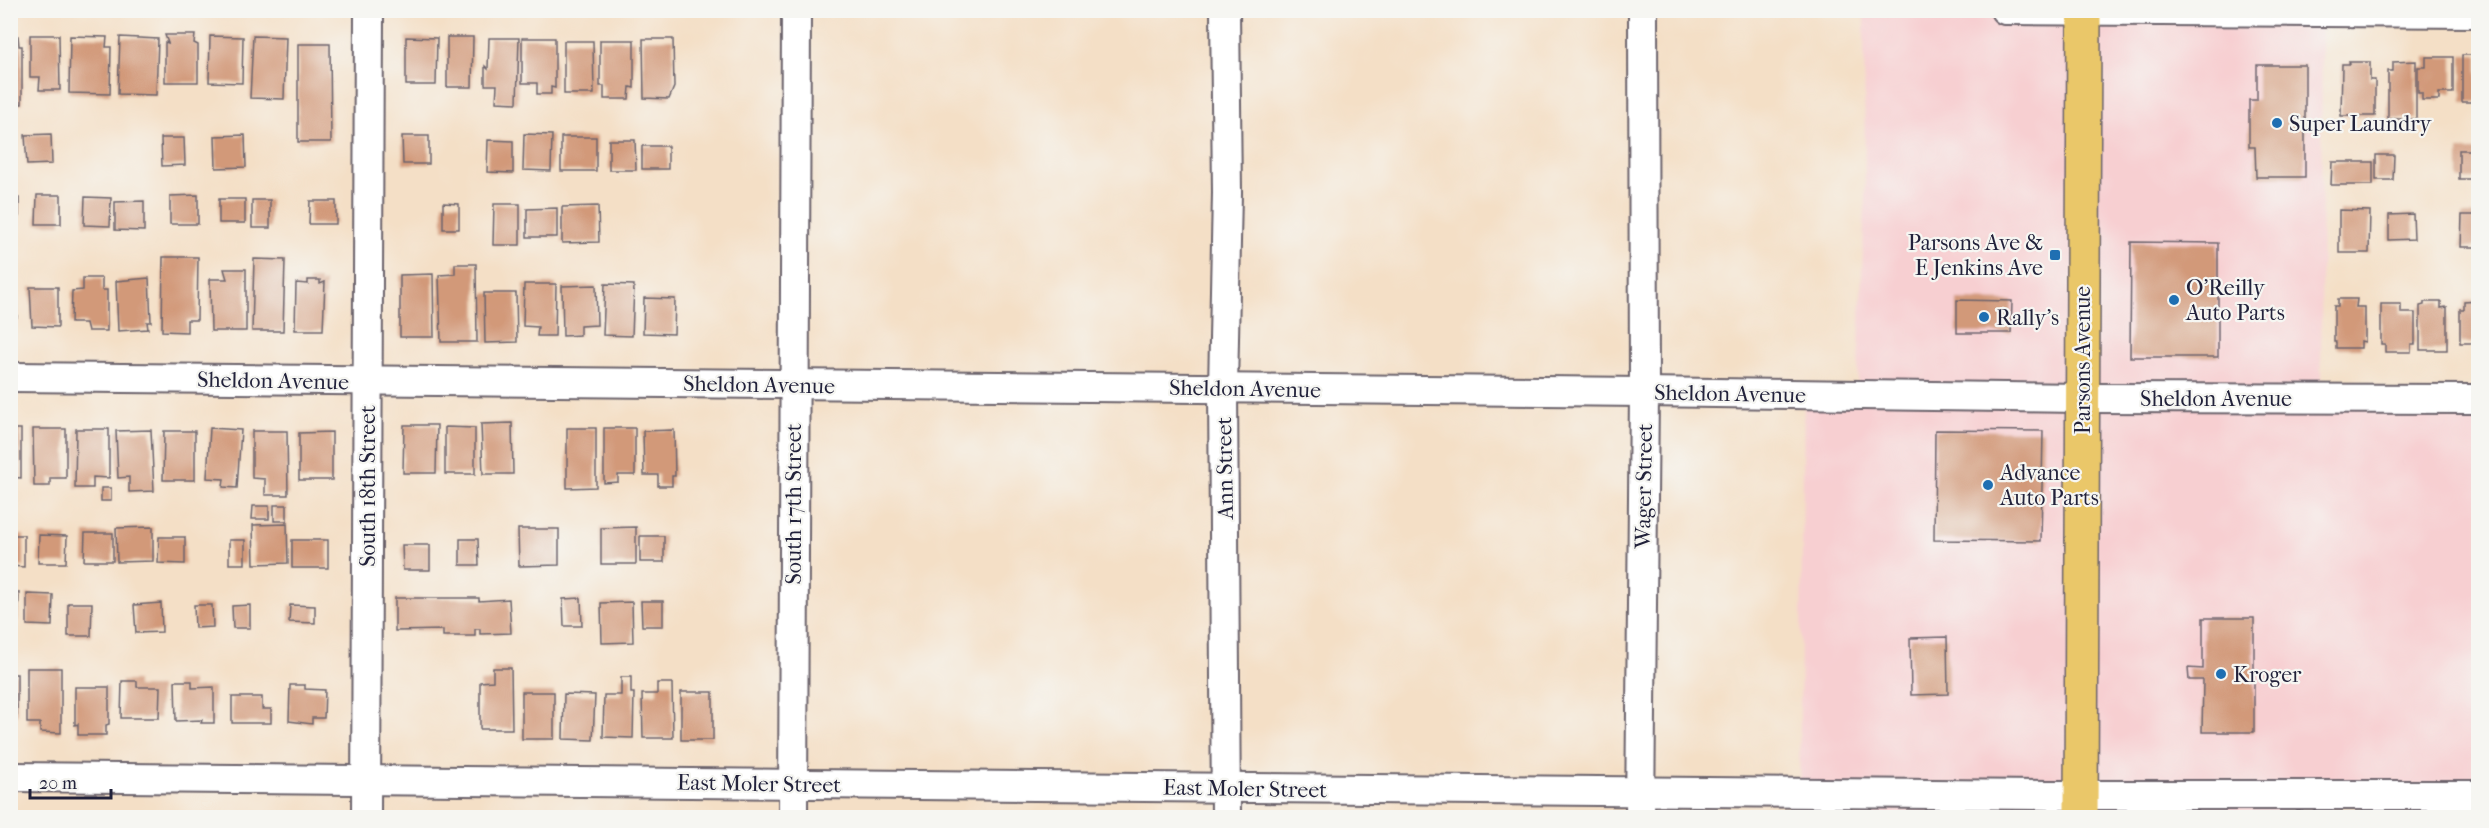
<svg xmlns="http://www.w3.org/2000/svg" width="2489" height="828" font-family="'IM FELL French Canon',serif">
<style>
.built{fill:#f7cfd1}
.building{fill:#d29979}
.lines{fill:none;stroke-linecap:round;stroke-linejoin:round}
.minor-casing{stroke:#6c646c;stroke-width:32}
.primary-casing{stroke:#6c646c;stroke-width:36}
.minor{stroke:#fff;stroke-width:28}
.primary{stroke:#eac769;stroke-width:33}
.poi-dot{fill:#1f6fb2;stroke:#f6f6f2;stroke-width:2}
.labels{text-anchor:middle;stroke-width:4.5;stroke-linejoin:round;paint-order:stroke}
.poi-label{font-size:22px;fill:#22223b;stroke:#f6f6f2;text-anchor:start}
.street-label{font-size:22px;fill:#22223b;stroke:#f6f6f2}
</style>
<rect width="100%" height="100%" fill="#f6f6f2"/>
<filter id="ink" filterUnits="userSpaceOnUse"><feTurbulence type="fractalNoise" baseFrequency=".0167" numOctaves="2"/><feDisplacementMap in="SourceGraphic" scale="12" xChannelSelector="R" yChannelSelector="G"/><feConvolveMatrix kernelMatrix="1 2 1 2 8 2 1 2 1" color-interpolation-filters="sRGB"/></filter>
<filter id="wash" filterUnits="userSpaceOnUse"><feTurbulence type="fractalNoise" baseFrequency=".008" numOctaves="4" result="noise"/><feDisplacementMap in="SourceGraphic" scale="24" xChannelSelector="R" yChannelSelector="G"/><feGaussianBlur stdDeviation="1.35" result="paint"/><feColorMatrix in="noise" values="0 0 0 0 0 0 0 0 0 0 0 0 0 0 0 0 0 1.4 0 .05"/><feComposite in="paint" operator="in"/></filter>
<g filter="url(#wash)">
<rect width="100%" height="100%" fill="#f4dfc6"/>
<path class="built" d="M1864,11h564l-106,8 -1,382h157v395l-195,1v21h-425v-25l-59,2 5,-398h53l8,-199z"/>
<g id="blocks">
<g class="building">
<path d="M30,35h29l1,55h-21l1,-13h-10z"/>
<path d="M165,35h30l-1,8 4,2v37h-33v-40l3,1z"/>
<path d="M10,36h8l1,10h3v58h-12z"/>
<path d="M70,36l37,1 -1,10h5l-1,47 -41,-1z"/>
<path d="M210,36l33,1 -1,46 -33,-1z"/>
<path d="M253,36l33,1 -2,62 -34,-1z"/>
<path d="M120,37l38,2 -2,56 -38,-1z"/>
<path d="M406,37l31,1 -1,47h-30z"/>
<path d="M447,37h26l-1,50h-25z"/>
<path d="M489,38h30l-2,65 -21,-1 1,-17h-12v-19l3,3z"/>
<path d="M522,38h33v50l-4,-1v7h-14v-11h-15z"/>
<path d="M643,39h30l1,48 -5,12 -25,-1z"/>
<path d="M600,40h34v48l-4,-1 -1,12h-25v-13h-4z"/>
<path d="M564,41h29l1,53h-30z"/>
<path d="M298,44h32l1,98h-33z"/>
<rect x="2462" y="55" width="16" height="47"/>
<path d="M2426,57h27v36h-14v7h-17v-7h-4v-26h8z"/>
<path d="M2416,61v58h-28v-48h5v-9z"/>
<path d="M2349,62h21v18h5v36h-34l1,-52h8z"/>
<path d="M2257,65h48v112h-49l-1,-30h-6v-47h8z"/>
<path d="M51,134l1,30 -25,1 -2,-30z"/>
<path d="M524,134l28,1 -1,36 -28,-1z"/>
<path d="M245,135l1,32 -30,1 -1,-32z"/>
<path d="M402,136h27v28h-26z"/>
<rect x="561" y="137" width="35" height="34"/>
<path d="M161,138h23l1,27 -23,1z"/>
<path d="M488,140l25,1v32l-26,-1z"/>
<path d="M609,140h26l1,30h-27z"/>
<rect x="642" y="146" width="26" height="23"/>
<rect x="2459" y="150" width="19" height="29"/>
<path d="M2376,155h18l-1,25h-17z"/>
<path d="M2332,162h41v23h-42z"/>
<path d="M37,195h24v29h-25z"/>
<path d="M198,195v29h-28v-28z"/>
<path d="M85,197l26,1 -1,28 -26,-1z"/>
<rect x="10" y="198" width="9" height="18"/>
<rect x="219" y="199" width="26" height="24"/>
<rect x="252" y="200" width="18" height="28"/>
<path d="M144,201v30l-29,-1v-28z"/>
<path d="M310,201h26v23h-27z"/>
<path d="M443,203l16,1v25h-16z"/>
<path d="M494,204h26v41h-27z"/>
<path d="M598,206l1,36 -37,1v-36z"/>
<path d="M557,208v29h-30v-28z"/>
<path d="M2339,210l31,1 -1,42h-30z"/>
<path d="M2413,214l1,25 -25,1v-25z"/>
<path d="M2462,215h16v32h-17z"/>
<path d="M2131,242l87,1v114h-88z"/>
<path d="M163,257h35l-1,63h-10v12l-25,-1z"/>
<path d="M254,259l31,1 -2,71h-31z"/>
<path d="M455,264h21l1,78h-36l-2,-67 16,-1z"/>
<path d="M224,269h22v62h-35l-1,-52h17z"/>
<path d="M433,274l1,63h-34v-62z"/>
<rect x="10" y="277" width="7" height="40"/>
<path d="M83,278h19v12h5v41h-19l-2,-8h-15l1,-32 11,-1z"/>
<path d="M149,278l2,44h-4l1,7 -30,2 -2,-50z"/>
<path d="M308,280h12v4l5,-2 -2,48h-28l1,-47 12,1z"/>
<path d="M524,284h32l-1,52h-18l1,-9 -15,-1z"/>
<path d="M605,284l29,1 -2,51 -29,-1z"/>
<path d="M596,285l1,40 -17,1v9l-17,1 -1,-50z"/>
<path d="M30,287h28v40l-26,-1z"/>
<path d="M484,293h32l1,49 -32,1z"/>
<path d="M644,298l31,1 -1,35 -31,-1z"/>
<path d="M2338,299h19l-1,8h9v35l-4,-1v7h-25v-6h-2v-36h4z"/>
<path d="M1957,300l55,1 -1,32h-54z"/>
<path d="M2478,300v43h-18v-34h4v-8z"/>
<path d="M2424,302h17v6l6,-1v43h-27v-44l4,-1z"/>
<path d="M2381,304h20v9h14v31h-4v8h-26v-8h-4z"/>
<path d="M512,423l1,51h-30l-2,-50z"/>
<path d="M404,425h33l-1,48h-33z"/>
<path d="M445,427l30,1v46h-30z"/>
<path d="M210,428l31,2 -4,58 -14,-1 1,-8 -17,-1z"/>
<path d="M567,428h29v59l-29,1z"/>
<path d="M604,428h31v47h-17v7l-14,1z"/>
<path d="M10,429h11v49l-11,-1z"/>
<path d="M33,429h33v49h-16v8h-16z"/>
<path d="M76,429h33v49l-16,-1v11h-18z"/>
<path d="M151,430l3,61 -25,1v-15l-11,1 -2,-47z"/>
<path d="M674,430l1,46h-3v10h-14v-11h-14l-1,-44z"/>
<path d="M1935,430l108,1 -2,110 -107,-1z"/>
<path d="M164,431h31v49h-32z"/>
<path d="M252,431h35l1,64h-23v-16l-13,-1z"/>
<path d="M332,432v48h-33v-47z"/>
<rect x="101" y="488" width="10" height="13"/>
<rect x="274" y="505" width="13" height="16"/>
<path d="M253,506h16v13h-17z"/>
<path d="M287,524l1,39 -34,1 -1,-39z"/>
<path d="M153,527v34l-36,1 -1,-34z"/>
<path d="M636,527v37h-35v-36z"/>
<path d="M518,529h41v36l-40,1z"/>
<path d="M85,533h28v28h-29z"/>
<path d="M10,535h14v32l-14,-1z"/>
<path d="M39,535l28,1 -1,27h-28z"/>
<rect x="640" y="536" width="24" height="26"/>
<path d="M159,537h26v27l-27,-1z"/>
<path d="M460,539h18l1,26h-19z"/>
<rect x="229" y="540" width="16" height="24"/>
<rect x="292" y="540" width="36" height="28"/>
<path d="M402,545h28v25h-27z"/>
<path d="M10,592h9l-1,28 -8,-1z"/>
<path d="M27,594l26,1 -1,31 -25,-1z"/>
<path d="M395,598h84v3l30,-2 2,34 -31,1v-5h-5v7h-32v-6l-48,1z"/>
<path d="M581,598l1,28h-18l-1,-27z"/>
<path d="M641,601h22v25h-21z"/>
<path d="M632,602l1,40 -31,1 -1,-40z"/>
<path d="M68,603h24l-1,33h-23z"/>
<path d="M161,603l1,29 -26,1 -2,-28z"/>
<path d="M194,605h18l1,22 -18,1z"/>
<path d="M250,605v23h-17l-1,-22z"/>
<path d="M290,605l25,1v17l-26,-1z"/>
<path d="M2203,618h51v114h-52l1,-52h-14l-1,-12 15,1z"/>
<path d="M1947,637l1,57 -37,1 -1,-57z"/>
<path d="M27,668h34v65l-21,-1v-9h-13z"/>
<path d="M493,668h18l1,61h-32v-47l13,-1z"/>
<path d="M10,674h7v41l-4,1 2,7h-5z"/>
<path d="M621,677h10v16h3l-1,45 -30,-1 1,-42h17z"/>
<path d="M122,681h15v6h23l-1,31h-38z"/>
<path d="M175,681h17v7l22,-1v36h-13l1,-3 -26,1z"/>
<path d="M657,683h15l1,55h-30l-1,-44h15z"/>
<path d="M290,685h15v4l20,1 -1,28h-12v6l-23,-3z"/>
<path d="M75,687h34v37l-3,1v10h-28v-11l-3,1z"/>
<rect x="522" y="692" width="32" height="47"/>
<rect x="681" y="692" width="32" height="48"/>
<path d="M564,694l31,1 -2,45 -30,-1z"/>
<path d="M232,697h30v12h9v14h-39z"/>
</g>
</g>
</g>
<g filter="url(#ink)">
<use href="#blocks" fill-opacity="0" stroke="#6c646c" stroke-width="1.5"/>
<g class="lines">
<g class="minor-casing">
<g id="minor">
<path d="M1225,10l2,183 -4,195 3,430"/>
<path d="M2005,10l473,3"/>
<path d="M10,377l1634,15 438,6 396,1"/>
<path d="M10,777l2039,18h429"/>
<path d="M366,818l3,-808"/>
<path d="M793,818l3,-808"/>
<path d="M1640,818l4,-426 -1,-382"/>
</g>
</g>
<g class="primary-casing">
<path id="primary" d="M2081,818l3,-808"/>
</g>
<use href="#minor" class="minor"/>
<use href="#primary" class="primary"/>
</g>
</g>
<g class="poi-dot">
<circle cx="2277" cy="123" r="6"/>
<rect x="2049" y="249" width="12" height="12" rx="3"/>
<circle cx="2174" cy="300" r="6"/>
<circle cx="1984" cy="317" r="6"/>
<circle cx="1988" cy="485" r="6"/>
<circle cx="2221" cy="674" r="6"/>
</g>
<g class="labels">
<g class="poi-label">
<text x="2289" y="131">Super Laundry</text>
<text x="2043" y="250" text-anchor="end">Parsons Ave &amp;<tspan x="2043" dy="25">E Jenkins Ave</tspan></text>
<text x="2186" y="295">O'Reilly<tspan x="2186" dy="25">Auto Parts</tspan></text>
<text x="1996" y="325">Rally's</text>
<text x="2000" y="480">Advance<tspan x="2000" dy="25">Auto Parts</tspan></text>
<text x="2233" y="682">Kroger</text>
</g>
<g class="street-label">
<text transform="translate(2082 360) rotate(-90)" y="8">Parsons Avenue</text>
<text transform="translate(273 380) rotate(1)" y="8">Sheldon Avenue</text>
<text transform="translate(759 384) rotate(1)" y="8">Sheldon Avenue</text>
<text transform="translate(1245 388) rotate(1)" y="8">Sheldon Avenue</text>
<text transform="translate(1730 393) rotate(1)" y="8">Sheldon Avenue</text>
<text x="2216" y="406">Sheldon Avenue</text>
<text transform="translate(1224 468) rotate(-91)" y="8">Ann Street</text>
<text transform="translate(367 486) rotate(-90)" y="8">South 18th Street</text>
<text transform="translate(1643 486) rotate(-89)" y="8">Wager Street</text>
<text transform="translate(793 504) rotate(-90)" y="8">South 17th Street</text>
<text transform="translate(759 783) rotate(1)" y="8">East Moler Street</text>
<text transform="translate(1245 788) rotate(1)" y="8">East Moler Street</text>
</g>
</g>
<rect width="2489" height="828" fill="none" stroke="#f6f6f2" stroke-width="36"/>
<path d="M30 789v9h81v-9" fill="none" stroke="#22223b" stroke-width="3"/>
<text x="39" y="789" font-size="18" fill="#22223b" stroke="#f6f6f2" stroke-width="4.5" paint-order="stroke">20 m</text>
</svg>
